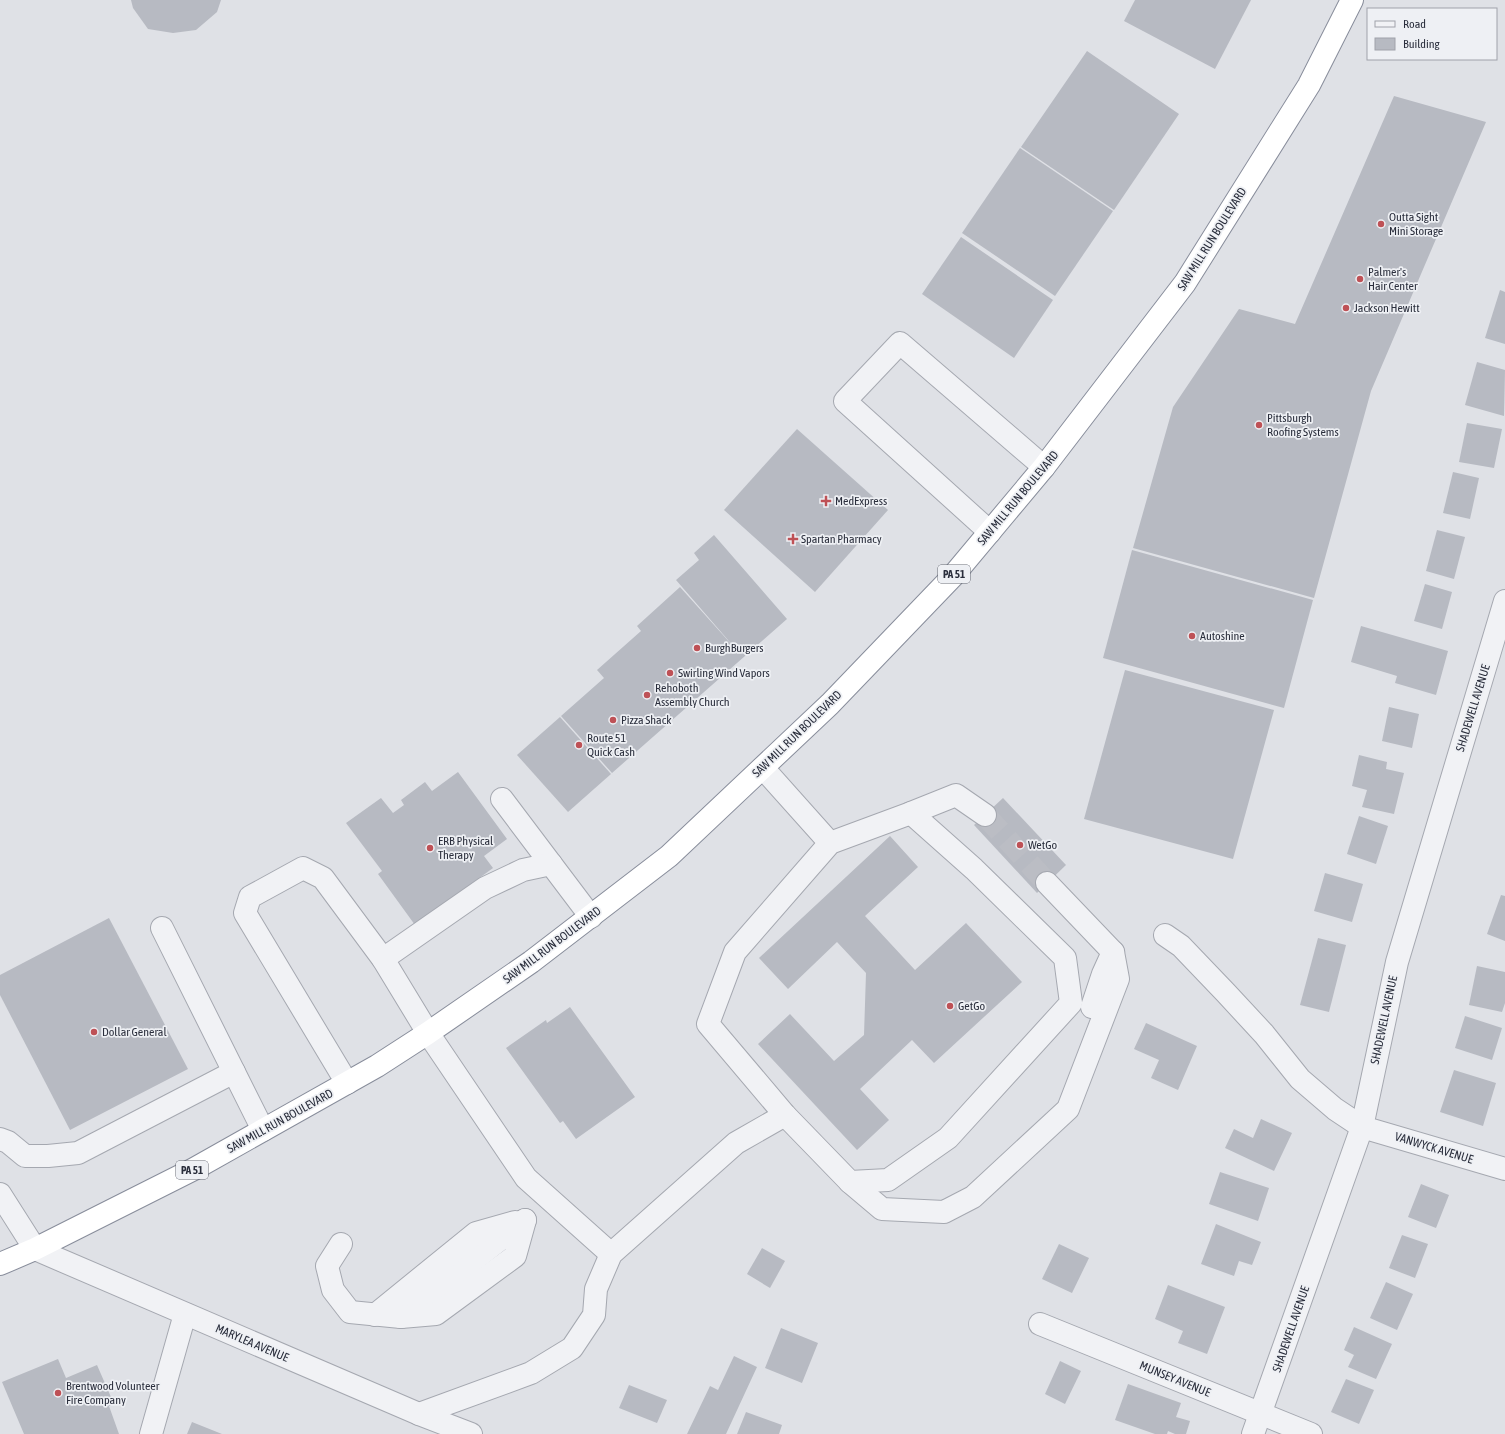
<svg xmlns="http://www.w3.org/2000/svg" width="1505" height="1434" font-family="'Asap Condensed',sans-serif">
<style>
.building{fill:#b7bac2}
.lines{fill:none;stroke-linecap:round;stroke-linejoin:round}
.minor-tunnel{stroke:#bbbdc4;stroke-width:22;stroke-dasharray:22 11;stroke-linecap:butt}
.minor-casing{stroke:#a5a8b0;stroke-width:24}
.highway-casing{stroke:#888d9b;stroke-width:24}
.minor{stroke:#f1f2f5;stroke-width:22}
.highway{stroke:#fff;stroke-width:22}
.poi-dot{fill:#be5156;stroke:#eef0f4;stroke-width:1.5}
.labels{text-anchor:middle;stroke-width:3.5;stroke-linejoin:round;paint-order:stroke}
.shield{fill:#eef0f4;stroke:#656873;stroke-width:1}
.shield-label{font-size:11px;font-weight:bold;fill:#2a2e3c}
.poi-label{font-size:12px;fill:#2a2e3c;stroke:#eef0f4;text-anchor:start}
.street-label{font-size:12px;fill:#2a2e3c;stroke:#eef0f4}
</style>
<rect width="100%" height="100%" fill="#dfe1e6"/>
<g class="building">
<path d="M131,0h90l-4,12 -21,18 -23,3 -25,-4 -15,-21z"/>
<path d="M1135,0h116l-36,69 -91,-48z"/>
<path d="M1087,51l92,63 -65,96 -93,-63z"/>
<path d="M1394,96l92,26 -115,269 -57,207 -181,-50 40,-141 66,-98 56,15z"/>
<path d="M1020,148l93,63 -58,85 -93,-63z"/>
<path d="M961,237l92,63 -39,58 -92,-64z"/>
<path d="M1500,290l5,2v52l-20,-6z"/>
<path d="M1477,362l28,8 -1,46 -39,-11z"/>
<path d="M1467,423l35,6 -8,39 -35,-6z"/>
<path d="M797,429l91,81 -73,82 -91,-82z"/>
<path d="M1453,472l26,6 -9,41 -27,-6z"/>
<path d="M1437,530l28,7 -11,42 -28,-8z"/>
<path d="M714,535l73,84 -175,154 -51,-57 43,-38 -7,-8 44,-39 -4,-5 43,-39 61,68 -65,-75 23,-20 -5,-7z"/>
<path d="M1132,550l181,50 -29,108 -181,-50z"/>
<path d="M1425,584l27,8 -10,37 -28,-8z"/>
<path d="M1361,626l87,25 -12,44 -41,-12 2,-7 -46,-14z"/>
<path d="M1125,670l149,40 -41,149 -149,-40z"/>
<path d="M1389,707l30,7 -7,34 -30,-7z"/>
<path d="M560,717l51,57 -43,38 -51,-57z"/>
<path d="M1359,755l28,7 -1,7 18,4 -10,41 -32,-7 5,-17 -15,-4z"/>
<path d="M458,772l49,67 -23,17 9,12 -78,57 -37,-51 4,-3 -36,-48 35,-25 12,15 11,-8 -3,-5 24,-18 7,9z"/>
<path d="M1003,798l63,67 -29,28 -63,-68z"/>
<path d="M1359,816l29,10 -12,38 -29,-10z"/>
<path d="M890,836l28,31 -53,49 50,54 51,-47 56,59 -88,81 -22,-23 -52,49 29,31 -32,30 -99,-106 32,-30 44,47 30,-26 2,-62 -29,-31 -49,47 -29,-31z"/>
<path d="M1325,873l38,11 -11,38 -38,-11z"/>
<path d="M1501,895l4,1v45l-18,-7z"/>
<path d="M109,918l79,151 -118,61 -70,-135v-20z"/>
<path d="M1318,938l28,7 -17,67 -29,-7z"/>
<path d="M1477,966l28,6v31l-3,9 -33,-7z"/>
<path d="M570,1007l65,90 -59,42 -13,-18 -3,2 -54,-75 40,-28 1,3z"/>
<path d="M1465,1016l37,12 -10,32 -37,-12z"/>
<path d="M1146,1023l51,23 -19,44 -27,-12 8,-18 -25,-11z"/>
<path d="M1454,1070l42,13 -13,43 -43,-14z"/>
<path d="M1261,1119l31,14 -18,38 -49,-23 9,-19 19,9z"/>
<path d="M1220,1172l49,16 -11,33 -49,-17z"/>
<path d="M1421,1184l28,11 -13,33 -28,-11z"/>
<path d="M1216,1224l45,18 -9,23 -13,-4 -5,15 -33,-12z"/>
<path d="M1402,1235l26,9 -13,34 -26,-10z"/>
<path d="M1059,1244l30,14 -17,35 -30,-14z"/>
<path d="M762,1248l23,13 -15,27 -23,-14z"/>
<path d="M1386,1282l27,12 -16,36 -27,-12z"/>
<path d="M1168,1285l57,22 -18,47 -29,-11 5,-12 -28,-12z"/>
<path d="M1354,1327l38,17 -16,35 -28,-12 6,-12 -10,-5z"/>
<path d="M781,1328l37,15 -16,40 -37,-15z"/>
<path d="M734,1356l23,11 -31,67h-39l23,-48 8,4z"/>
<path d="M58,1359l8,19 31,-13 17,39 -5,2 10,28h-95l-22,-52z"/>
<path d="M1060,1361l21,10 -16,33 -20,-10z"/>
<path d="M1346,1379l28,11 -15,34 -28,-12z"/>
<path d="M1128,1384l53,19 -5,14 14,4 -4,13h-11l-7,-3 -1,3h-12l-40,-14z"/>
<path d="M629,1385l38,15 -10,23 -38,-15z"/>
<path d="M746,1412l36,13 -3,9h-42z"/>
<path d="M192,1422l30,12h-35z"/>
</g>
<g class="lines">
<path class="minor-tunnel" d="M985,815l62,68"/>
<g class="minor-casing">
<g id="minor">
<path d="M990,532l-145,-131 55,-58 144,124"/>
<path d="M763,768l67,75"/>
<path d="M502,799l89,118"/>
<path d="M911,813l63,56 91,89 6,45 -123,135 -60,42 -38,2 -65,-67 -77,-91 27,-72 95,-109z"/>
<path d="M911,813l45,-18 29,20"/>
<path d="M1047,883l66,69 -10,22 -11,33"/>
<path d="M162,928l101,202"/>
<path d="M1165,935l16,11 45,47 38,41 36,45 35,30 27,18 143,42"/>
<path d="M383,959l102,-71 38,-18 28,-6"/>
<path d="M347,1083l-102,-170 5,-16 53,-29 20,10 60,81 45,74 98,145 85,76"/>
<path d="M0,1139l8,3 17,14h23l30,-3 156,-81"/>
<path d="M850,1182l32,27 62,3 29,-15 95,-88 50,-130 -5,-27"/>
<path d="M0,1194l35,55 384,165 52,20"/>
<path d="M341,1244l-14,22 6,24 17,22 51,5 124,-97"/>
<path d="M375,1315l101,-82 39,-11"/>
<path d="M401,1317l35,-3 79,-58 10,-36"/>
<path d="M1040,1324l271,110"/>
<path d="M419,1414l112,-41 41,-25 22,-33 2,-26 15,-35 125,-111 49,-28"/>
<path d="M151,1434l34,-120"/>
<path d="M1253,1434l109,-307 35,-165 108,-361"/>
</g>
</g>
<g class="highway-casing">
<path id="highway" d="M0,1264l35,-15 159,-80 183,-103 51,-33 103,-71 138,-106 161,-152 122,-127 92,-110 141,-184 124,-198 43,-85"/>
</g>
<use href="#minor" class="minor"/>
<use href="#highway" class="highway"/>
</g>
<g class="poi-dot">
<circle cx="1381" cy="224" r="4"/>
<circle cx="1360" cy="279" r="4"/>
<circle cx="1346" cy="308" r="4"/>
<circle cx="1259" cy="425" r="4"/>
<path d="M824 495h4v4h4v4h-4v4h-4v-4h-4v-4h4z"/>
<path d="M791 533h4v4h4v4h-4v4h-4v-4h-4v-4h4z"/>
<circle cx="1192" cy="636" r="4"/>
<circle cx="697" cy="648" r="4"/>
<circle cx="670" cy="673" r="4"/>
<circle cx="647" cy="695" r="4"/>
<circle cx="613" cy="720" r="4"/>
<circle cx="579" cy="745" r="4"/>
<circle cx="1020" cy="845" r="4"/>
<circle cx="430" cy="848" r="4"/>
<circle cx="950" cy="1006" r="4"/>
<circle cx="94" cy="1032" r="4"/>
<circle cx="58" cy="1393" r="4"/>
</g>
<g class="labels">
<g class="shield">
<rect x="938" y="565" width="32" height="18" rx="3"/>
<rect x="176" y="1161" width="32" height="18" rx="3"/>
</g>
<g class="shield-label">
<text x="954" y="578">PA 51</text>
<text x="192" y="1174">PA 51</text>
</g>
<g class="poi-label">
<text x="1389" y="221">Outta Sight<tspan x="1389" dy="14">Mini Storage</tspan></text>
<text x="1368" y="276">Palmer's<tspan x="1368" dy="14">Hair Center</tspan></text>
<text x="1354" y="312">Jackson Hewitt</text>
<text x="1267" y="422">Pittsburgh<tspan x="1267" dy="14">Roofing Systems</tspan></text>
<text x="835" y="505">MedExpress</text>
<text x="801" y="543">Spartan Pharmacy</text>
<text x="1200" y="640">Autoshine</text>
<text x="705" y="652">BurghBurgers</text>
<text x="678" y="677">Swirling Wind Vapors</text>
<text x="655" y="692">Rehoboth<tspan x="655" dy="14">Assembly Church</tspan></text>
<text x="621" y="724">Pizza Shack</text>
<text x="587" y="742">Route 51<tspan x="587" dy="14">Quick Cash</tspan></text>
<text x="438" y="845">ERB Physical<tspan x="438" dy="14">Therapy</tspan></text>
<text x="1028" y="849">WetGo</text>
<text x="958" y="1010">GetGo</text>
<text x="102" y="1036">Dollar General</text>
<text x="66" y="1390">Brentwood Volunteer<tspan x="66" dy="14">Fire Company</tspan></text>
</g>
<g class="street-label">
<text transform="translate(1212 239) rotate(-58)" y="4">SAW MILL RUN BOULEVARD</text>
<text transform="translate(1018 498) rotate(-50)" y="4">SAW MILL RUN BOULEVARD</text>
<text transform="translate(1473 708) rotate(-73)" y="4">SHADEWELL AVENUE</text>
<text transform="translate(797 734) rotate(-44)" y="4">SAW MILL RUN BOULEVARD</text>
<text transform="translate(552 945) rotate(-37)" y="4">SAW MILL RUN BOULEVARD</text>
<text transform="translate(1384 1020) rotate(-78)" y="4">SHADEWELL AVENUE</text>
<text transform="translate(280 1121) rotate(-29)" y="4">SAW MILL RUN BOULEVARD</text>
<text transform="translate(1434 1148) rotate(17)" y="4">VANWYCK AVENUE</text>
<text transform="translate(1291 1329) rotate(-71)" y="4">SHADEWELL AVENUE</text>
<text transform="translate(252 1343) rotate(23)" y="4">MARYLEA AVENUE</text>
<text transform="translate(1175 1379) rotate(22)" y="4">MUNSEY AVENUE</text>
</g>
</g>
<rect x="1367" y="8" width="130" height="52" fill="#eef0f4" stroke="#a0a2aa"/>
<rect x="1375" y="21" width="20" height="6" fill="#f1f2f5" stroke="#a0a2aa"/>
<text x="1403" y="28" font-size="12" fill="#2a2e3c">Road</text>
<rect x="1375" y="38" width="20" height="12" fill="#b7bac2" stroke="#a0a2aa"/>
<text x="1403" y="48" font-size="12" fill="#2a2e3c">Building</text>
</svg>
